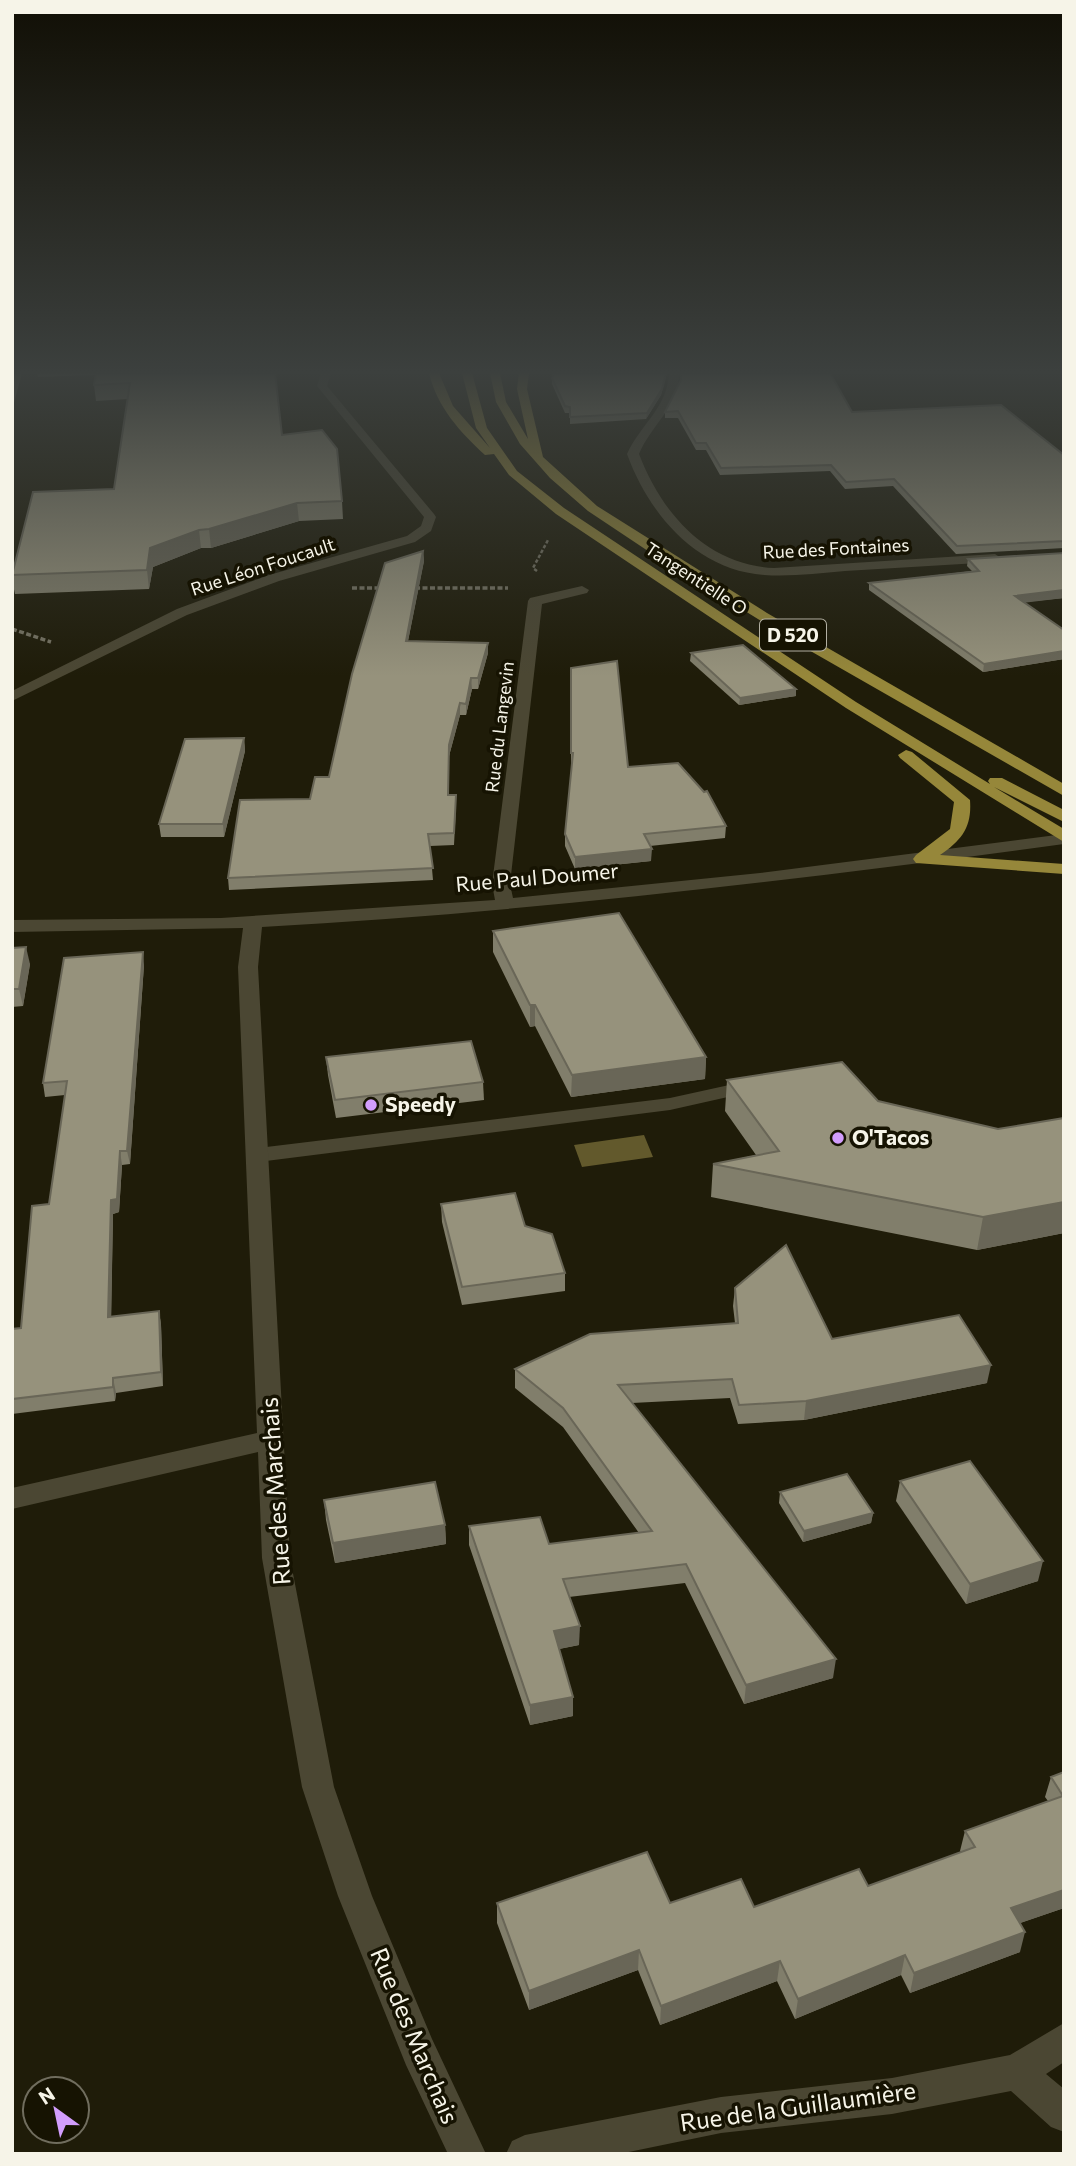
<svg xmlns="http://www.w3.org/2000/svg" width="1076" height="2166" font-family="Commissioner,sans-serif">
<style>
.water{fill:#62592c}
.lines{fill:none;stroke-linecap:round;stroke-linejoin:round}
.path-far1{stroke:#757262;stroke-width:2.5;stroke-dasharray:3.5 2;stroke-linecap:butt}
.path{stroke:#757262;stroke-width:3.5;stroke-dasharray:5 2.5;stroke-linecap:butt}
.lane{fill:#4b4733;fill-rule:evenodd}
.street{fill:#4b4733;fill-rule:evenodd}
.primary{fill:#96873a;fill-rule:evenodd}
.wall{fill:#817e6b}
.shaded-wall{fill:#696657}
.building{fill:#96927c;stroke:#696657;stroke-width:2}
.poi-dot{fill:#d29dfd;stroke:#161302;stroke-width:2.5}
.labels{text-anchor:middle;stroke-width:7;stroke-linejoin:round;paint-order:stroke}
.far-street-label{font-size:18px;fill:#f6f4e8;stroke:#161302}
.shield{fill:#161302;stroke:#b3b0a3;stroke-width:2}
.shield-label{font-size:19px;font-weight:bold;fill:#f6f4e8}
.street-label{font-size:21px;fill:#f6f4e8;stroke:#161302}
.poi-label{font-size:21px;font-weight:bold;fill:#f6f4e8;stroke:#161302;text-anchor:start}
.near-street-label{font-size:24px;fill:#f6f4e8;stroke:#161302}
</style>
<rect width="100%" height="100%" fill="#1f1c09"/>
<path class="water" d="M644,1135l9,22 -71,10 -8,-22z"/>
<g class="lines">
<path class="path-far1" d="M537,571l-4,-3 15,-28"/>
<g class="path">
<path d="M352,588h30"/>
<path d="M415,588h93"/>
<path d="M12,629l39,13"/>
</g>
<path class="lane" d="M752,1080l7,2 4,4 -4,4 -89,20 -412,52 -8,-2 -3,-5 3,-5 8,-2 412,-50z"/>
<g class="street">
<path d="M321,373h10l-4,13 107,128 2,3 -5,14 -16,11 -136,39 -92,34 -175,86v-10l165,-82 92,-34 138,-39 14,-10 3,-9 -107,-131z"/>
<path d="M669,373h10c0,34 -28,52 -40,81 23,60 68,111 135,114l221,-14 6,4 -6,4c-50,3 -100,6 -150,9 -27,2 -54,6 -81,4 -68,-5 -115,-61 -137,-121 13,-29 41,-47 42,-81z"/>
<path d="M582,586l7,4 -2,3 -45,11 -32,280 3,14 247,-25 304,-39v10c-267,36 -534,68 -802,83l-4,40 32,591 44,229 38,109 60,143 54,115h-38l-42,-89 -68,-169 -36,-109 -40,-229 -4,-106 -246,57v-21l245,-55 -19,-466 5,-39 -231,4v-12l209,-2 274,-18 -3,-16 36,-283 2,-3z"/>
<path d="M1064,2023v39l-18,12 18,15v43l-13,-5 -40,-36 -119,23 -171,19 -102,21h-113l6,-13 13,-6 196,-38 171,-19 118,-23z"/>
</g>
<g class="primary">
<path d="M429,373h10l14,33 37,42 -14,-20 -14,-55h10l15,55 30,43 47,37 292,194 134,82 -2,-3 2,-3h12l62,32v12l-70,-35 70,42v13l-218,-134 -290,-194 -47,-39 -15,-21 -9,1c-25,-23 -48,-48 -56,-82z"/>
<path d="M490,373h10l6,29 22,37 -11,-50 2,-16h10l-2,16 16,68 54,49 170,107 297,171v12l-264,-151 -149,-92 -63,-42 -38,-33 -30,-34 -24,-42z"/>
<path d="M906,750l6,2 58,48c2,27 -8,40 -30,55l124,9v10l-148,-11 -3,-4 3,-4 34,-26 4,-27 -54,-44 -2,-3z"/>
</g>
</g>
<g class="wall">
<path d="M37,373h238l7,62 60,66 1,18 -44,2 -88,27h-10l-48,19 -4,22 -134,5 -3,-14v-9l102,-82 14,-90 -32,2 -2,-16 1,-10 -57,2z"/>
<path d="M554,373h113l-6,22 -15,24 -76,5v-11h-5l-13,-29v-6z"/>
<path d="M830,373l22,39 212,43v93l-108,6 -63,-68 -48,3 -15,-18 -110,4 -14,-25h-10l-18,-32h-13v-6z"/>
<path d="M423,551l1,10 -16,80 80,12 -10,36h-6l-6,26h-6l-11,41v39l7,12 -2,38 -24,1 3,34 -204,10 -1,-12 82,-79 19,-22z"/>
<path d="M1064,553v45l-40,4 40,28v29l-81,13 -114,-82v-7l103,-12 -5,-5 1,-7z"/>
<path d="M691,653l105,36v7l-57,9 -49,-44z"/>
<path d="M571,668l57,99 98,59 -1,12 -75,8 1,15 -76,8 -10,-23v-12l7,-69h-1z"/>
<path d="M244,738l1,13 -21,86h-63l-2,-13z"/>
<path d="M493,931l213,126 -1,22 -134,18 -36,-71 -5,1 -37,-75z"/>
<path d="M12,948l18,16 -7,42 -11,1z"/>
<path d="M144,965l-14,199 -8,1 -3,47 -6,2 -2,103 48,-6 2,14 2,61 -47,7 -1,8 -103,13v-85l9,-1 28,-124 16,-109 -20,2 -2,-14z"/>
<path d="M326,1057l157,25 1,18 -148,18 -8,-43z"/>
<path d="M727,1080l151,21 120,28 66,-11v115l-87,17 -266,-53 2,-33 43,-9 -31,-44z"/>
<path d="M441,1204l84,22 40,47v18l-103,14 -20,-83z"/>
<path d="M735,1288l97,51 155,44 -183,37 -66,4 -8,-26 -98,5 201,275 -89,26 -59,-121 -116,14 10,48 -20,4 14,67 -43,9 -61,-180v-19l80,18 90,-11 -76,-106 -48,-39v-19l220,-46 -2,-17z"/>
<path d="M900,1481l138,100 -72,23 -70,-103z"/>
<path d="M780,1492l93,21 -2,10 -68,19 -24,-39z"/>
<path d="M324,1500l121,25 1,19 -111,19 -9,-43z"/>
<path d="M1064,1772v136l-44,15v29l-110,41 -9,-18 -106,44 -18,-38 -117,44 -22,-55 -109,40 -32,-87v-20h173l84,4 114,-21 93,-34 -1,-1 5,-20 83,-30 -3,-4 6,-20z"/>
</g>
<g class="shaded-wall">
<path d="M19,373h3l-10,37v-12z"/>
<path d="M666,373h1l-6,22 -15,24 1,-6z"/>
<path d="M297,503l2,18 -88,27 -2,-19z"/>
<path d="M199,530l2,18 -48,19 -4,22 -2,-19 3,-22z"/>
<path d="M423,551l1,10 -18,90v-10z"/>
<path d="M1064,590v8l-50,6 1,-8z"/>
<path d="M488,643v10l-10,36v-11z"/>
<path d="M1064,651v8l-81,13 1,-8z"/>
<path d="M471,678l1,11 -6,26v-11z"/>
<path d="M796,689v7l-57,9 1,-7z"/>
<path d="M460,703v12l-11,41v-11z"/>
<path d="M244,738l1,13 -21,86 -1,-13z"/>
<path d="M652,849l-1,12 -76,8v-12z"/>
<path d="M26,947l4,17 -7,42 -4,-17z"/>
<path d="M143,952l1,13 -14,199 -3,-13z"/>
<path d="M530,1005h5v21l-5,1z"/>
<path d="M706,1057l-1,22 -134,18 1,-22z"/>
<path d="M120,1151l2,14 -3,47 -6,2 -2,117 -3,-14 3,-117z"/>
<path d="M1064,1202v31l-87,17 6,-33z"/>
<path d="M159,1311l2,14 2,61 -2,-14z"/>
<path d="M991,1365l-4,18 -183,37 2,-19z"/>
<path d="M113,1378l3,15 -1,8 -2,-14z"/>
<path d="M873,1513l-2,10 -68,19 1,-11z"/>
<path d="M445,1525l1,19 -111,19 -2,-20z"/>
<path d="M1043,1561l-5,20 -72,23 4,-20z"/>
<path d="M580,1626l-1,19 -25,5v-19z"/>
<path d="M836,1659l-3,19 -89,26 2,-19z"/>
<path d="M573,1697v19l-43,9v-20z"/>
<path d="M1064,1890v18l-58,20 5,-20z"/>
<path d="M1025,1932l-5,20 -110,41 4,-20z"/>
<path d="M639,1950l-1,20 -109,40v-19z"/>
<path d="M905,1955l-4,20 -106,44 3,-20z"/>
<path d="M780,1961l-3,20 -117,44 1,-19z"/>
</g>
<g class="building">
<path d="M12,373h7l-7,25z"/>
<path d="M96,373h179l7,62 40,-5 15,19 5,52 -45,2 -88,26 -10,1 -49,18 -3,22 -135,5 21,-83 81,-3 16,-106 -36,2z"/>
<path d="M554,373h112l-4,16 -15,24 -77,4v-10l-5,-1 -13,-28z"/>
<path d="M681,373h149l22,39 149,-7 63,50v86l-107,5 -63,-67 -48,3 -15,-17 -110,3 -15,-25h-10l-18,-32 -13,1 16,-32z"/>
<path d="M423,551l-17,90 82,2 -10,35h-7l-5,26 -6,-1 -11,42 -1,50h8l-2,38 -26,1 5,34 -205,10 12,-78 70,-1 5,-22h14l23,-103 33,-111z"/>
<path d="M1064,553v37l-49,6 49,34v21l-80,13 -115,-81 110,-12 -11,-12z"/>
<path d="M743,645l53,44 -56,9 -49,-45z"/>
<path d="M617,661l11,106 50,-4 26,29 3,-1 19,35 -82,8 8,15 -77,8 -10,-23 8,-81h-2v-85z"/>
<path d="M244,738l-21,86h-64l26,-85z"/>
<path d="M619,913l87,144 -134,18 -37,-70h-5l-37,-74z"/>
<path d="M26,947l-7,42h-7v-41z"/>
<path d="M143,952l-16,199h-7l-3,48 -6,1 -3,117 51,-6 2,61 -48,6v9l-101,12v-70l9,-1 11,-122 17,-2 18,-123 -24,2 21,-125z"/>
<path d="M471,1041l12,41 -148,18 -9,-43z"/>
<path d="M842,1062l36,39 120,28 66,-11v84l-81,15 -270,-53 66,-13 -52,-71z"/>
<path d="M515,1193l10,33 27,8 13,39 -103,14 -21,-83z"/>
<path d="M786,1245l46,94 127,-24 32,50 -185,36 -67,4 -7,-26 -114,6 218,274 -90,26 -60,-121 -123,15 17,47 -26,5 19,66 -43,8 -61,-179 71,-9 9,27 103,-13 -89,-123 -48,-39 75,-35 148,-11 -3,-35z"/>
<path d="M970,1461l73,100 -73,23 -70,-103z"/>
<path d="M847,1474l26,39 -69,18 -24,-39z"/>
<path d="M435,1482l10,43 -112,18 -9,-43z"/>
<path d="M1064,1772v118l-53,18 14,24 -111,41 -9,-18 -107,44 -18,-38 -119,45 -22,-56 -110,41 -32,-88 150,-51 23,51 71,-24 13,28 105,-38 9,17 107,-39 -10,-16 98,-35 -12,-19z"/>
</g>
<linearGradient id="sky" x2="0" y2="1"><stop stop-color="#110f05"/><stop offset="0.55" stop-color="#3c403e"/><stop offset="1" stop-color="#3c403e" stop-opacity="0"/></linearGradient>
<rect width="1076" height="676" fill="url(#sky)"/>
<g class="poi-dot">
<circle cx="371" cy="1105" r="7"/>
<circle cx="838" cy="1138" r="7"/>
</g>
<g class="labels">
<g class="far-street-label">
<text transform="translate(836 549) rotate(-3)" y="6">Rue des Fontaines</text>
<text transform="translate(263 567) rotate(-18)" y="6">Rue Léon Foucault</text>
<text transform="translate(696 579) rotate(33)" y="6">Tangentielle O</text>
<text transform="translate(500 727) rotate(-83)" y="6">Rue du Langevin</text>
</g>
<rect class="shield" x="760" y="619.5" width="66" height="31" rx="5"/>
<g class="shield-label">
<text x="793" y="642">D 520</text>
</g>
<g class="street-label">
<text transform="translate(537 878) rotate(-5)" y="7">Rue Paul Doumer</text>
</g>
<g class="poi-label">
<text x="385" y="1112">Speedy</text>
<text x="852" y="1145">O'Tacos</text>
</g>
<g class="near-street-label">
<text transform="translate(276 1491) rotate(-94)" y="8">Rue des Marchais</text>
<text transform="translate(414 2036) rotate(67)" y="8">Rue des Marchais</text>
<text transform="translate(798 2107) rotate(-8)" y="8">Rue de la Guillaumière</text>
</g>
</g>
<rect width="1076" height="2166" fill="none" stroke="#f6f4e8" stroke-width="28"/>
<g transform="translate(56 2110) rotate(327)"><circle r="33" fill="#161302" stroke="#706d5e" stroke-width="2"/>
<path d="M0-5L12 26L0 18L-12 26Z" fill="#d29dfd"/>
<text y="-10" font-size="19" font-weight="bold" text-anchor="middle" fill="#f6f4e8">N</text>
</g>
</svg>
